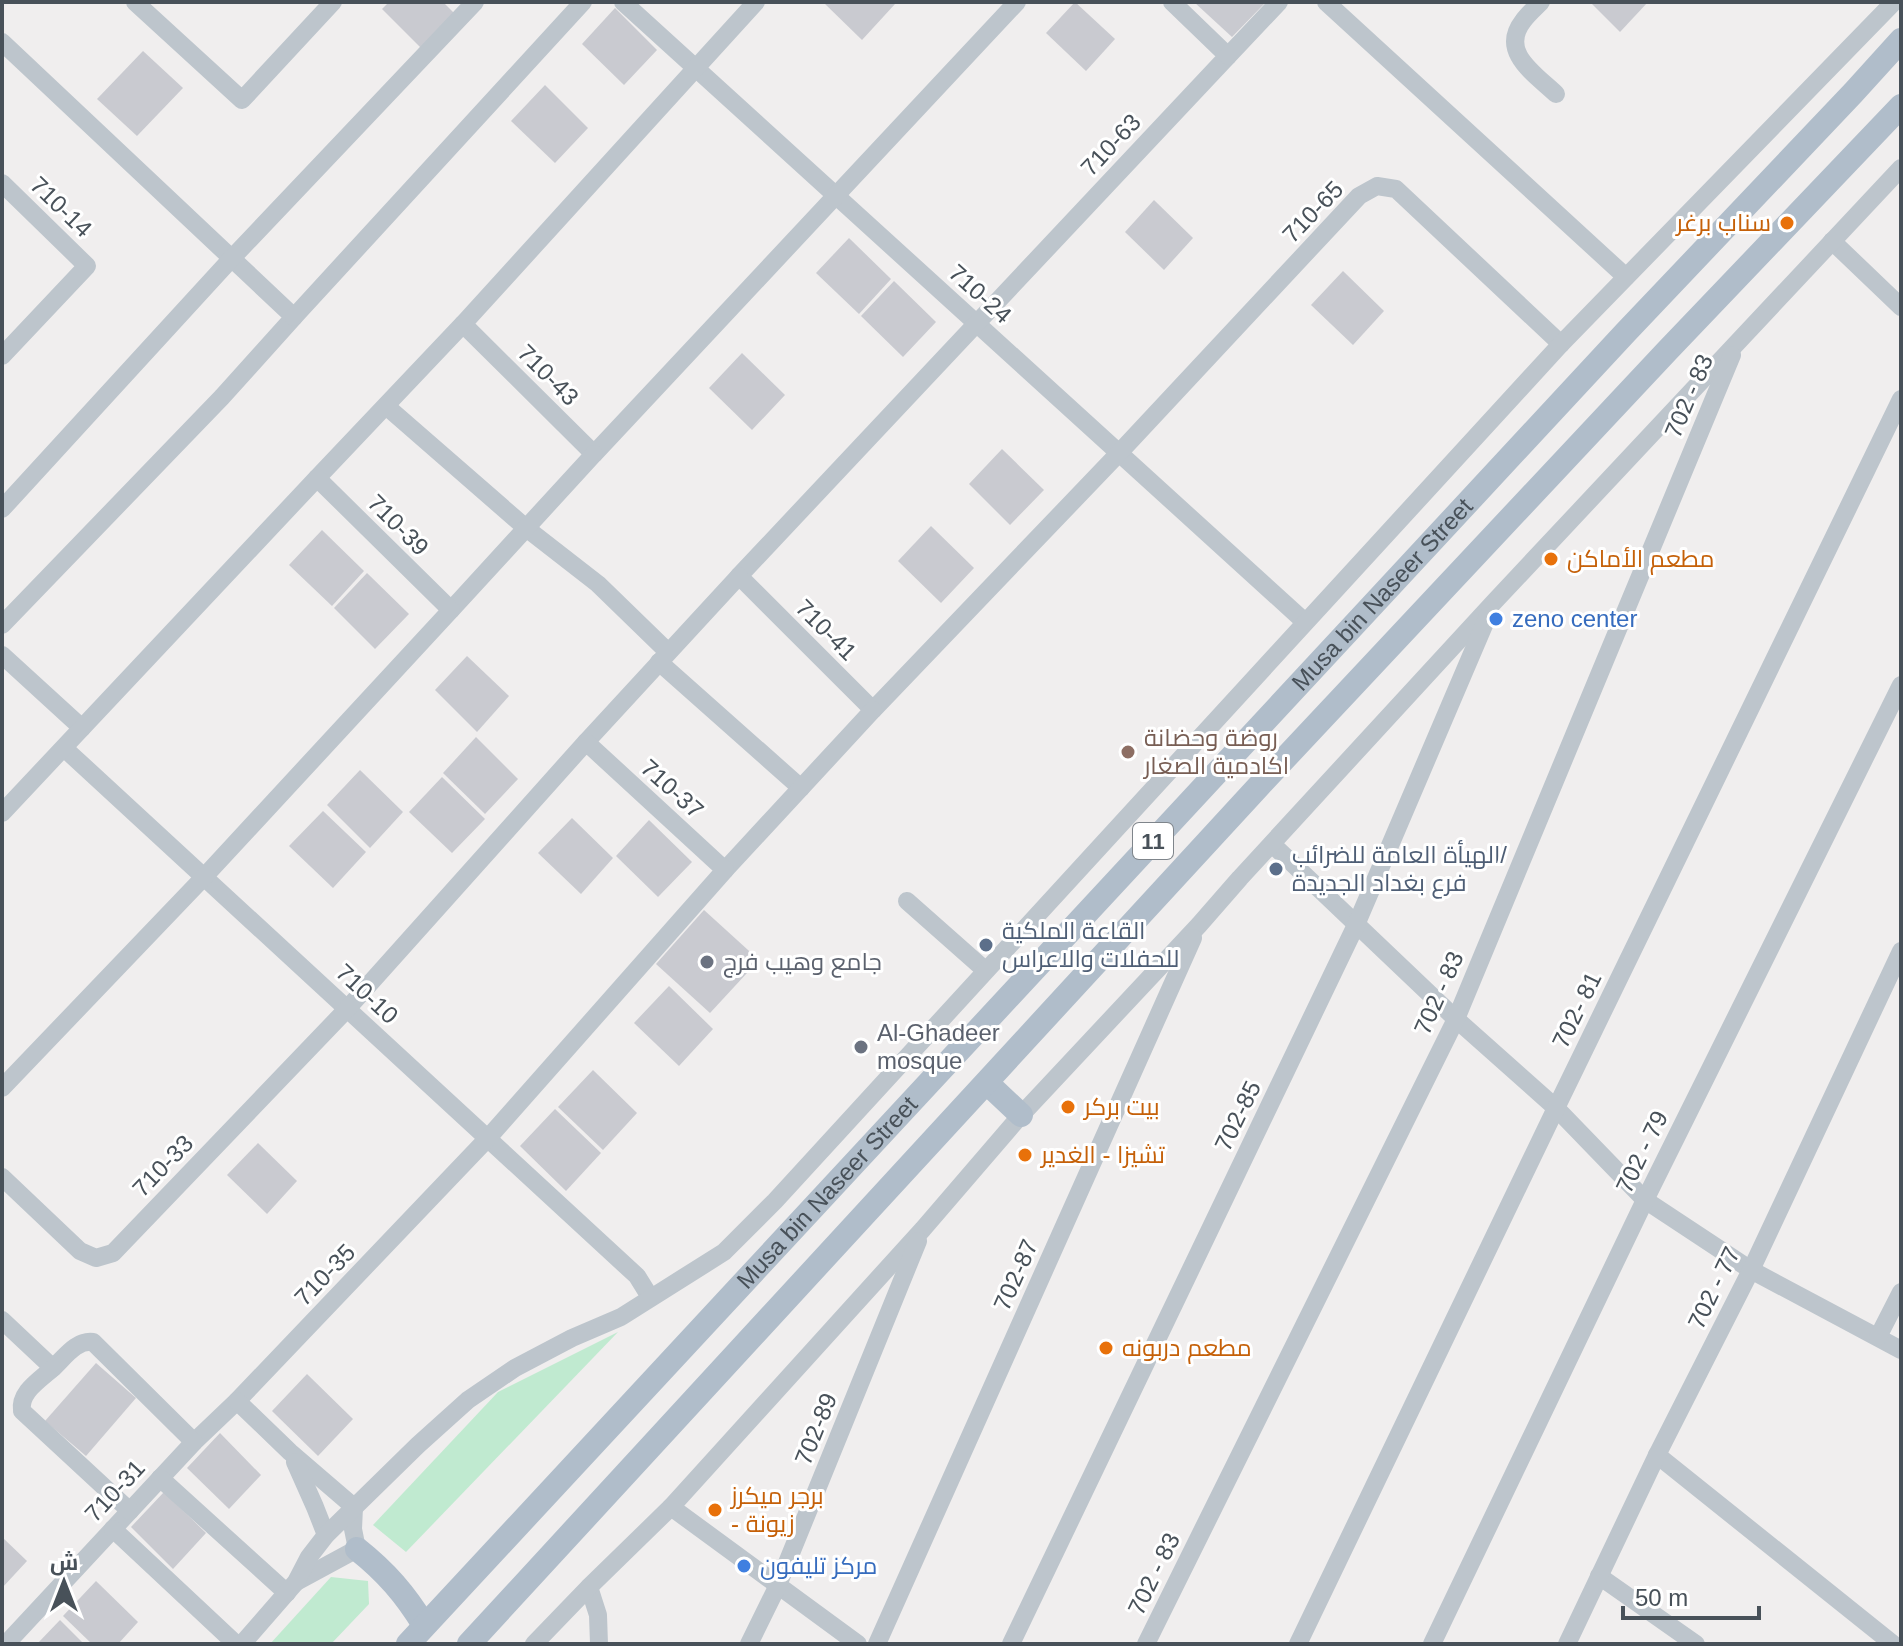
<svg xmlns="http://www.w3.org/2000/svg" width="1903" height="1646" font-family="Arial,Cairo,sans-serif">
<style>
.green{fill:#c0ead0}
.building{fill:#c9cad0}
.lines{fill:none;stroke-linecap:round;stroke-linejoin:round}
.minor{stroke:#bdc5cc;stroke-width:18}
.major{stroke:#b0bdca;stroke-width:24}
.food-dot{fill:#e8710a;stroke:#fff;stroke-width:3}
.shop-dot{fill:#3f7fe0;stroke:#fff;stroke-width:3}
.education-dot{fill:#8d6e63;stroke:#fff;stroke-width:3}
.service-dot{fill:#5c6f8a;stroke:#fff;stroke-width:3}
.worship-dot{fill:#6b7280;stroke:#fff;stroke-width:3}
.labels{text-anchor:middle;stroke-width:6;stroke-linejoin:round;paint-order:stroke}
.shield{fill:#fff;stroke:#7f858b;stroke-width:2}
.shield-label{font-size:22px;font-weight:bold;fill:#485159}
.street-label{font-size:24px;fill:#485159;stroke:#fff}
.food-label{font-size:24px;fill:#c56008;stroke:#fff;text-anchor:start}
.shop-label{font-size:24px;fill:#366cbe;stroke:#fff;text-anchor:start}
.education-label{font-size:24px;fill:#785e54;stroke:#fff;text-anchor:start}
.service-label{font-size:24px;fill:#4e5e75;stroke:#fff;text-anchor:start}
.worship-label{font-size:24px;fill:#5b616d;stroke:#fff;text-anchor:start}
</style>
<rect width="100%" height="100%" fill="#f0eeee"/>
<g class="green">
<path d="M618,1332l-212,220 -33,-27 125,-133z"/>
<path d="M331,1577l37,4 1,23 -38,40h-61z"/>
</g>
<g class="building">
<path d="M389,2h54l15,15 -33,35 -43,-43z"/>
<path d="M823,2h70l2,2 -33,36z"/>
<path d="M1075,2l40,37 -29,32 -40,-38z"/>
<path d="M1194,2h72l-34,35z"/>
<path d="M1590,2h58l-28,30z"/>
<path d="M615,8l42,42 -33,35 -42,-41z"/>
<path d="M143,51l40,37 -46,48 -40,-37z"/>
<path d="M545,85l43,43 -33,35 -44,-42z"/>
<path d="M1154,200l39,38 -29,32 -39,-38z"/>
<path d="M849,238l42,41 -32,35 -43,-41z"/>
<path d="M1343,271l41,40 -31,34 -42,-40z"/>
<path d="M894,281l42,41 -33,35 -42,-41z"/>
<path d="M742,353l43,42 -33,35 -43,-42z"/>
<path d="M1002,449l42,41 -34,35 -41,-41z"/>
<path d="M931,526l43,42 -33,35 -43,-42z"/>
<path d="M322,530l42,41 -32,35 -43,-41z"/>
<path d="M367,573l42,41 -34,35 -41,-41z"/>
<path d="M467,656l42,40 -32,36 -42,-42z"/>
<path d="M476,737l42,42 -33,35 -42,-41z"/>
<path d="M360,770l43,42 -33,36 -43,-43z"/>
<path d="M442,777l43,42 -33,34 -43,-41z"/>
<path d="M323,811l43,41 -33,36 -44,-42z"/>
<path d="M572,818l41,40 -32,36 -43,-41z"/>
<path d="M649,820l43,42 -34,35 -42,-41z"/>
<path d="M704,910l55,50 -49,53 -54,-49z"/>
<path d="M669,986l44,43 -34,37 -45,-43z"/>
<path d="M593,1070l44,43 -34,37 -45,-43z"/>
<path d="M555,1109l46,44 -35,38 -46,-45z"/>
<path d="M258,1143l39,38 -30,33 -40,-39z"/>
<path d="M96,1363l40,35 -50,58 -41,-35z"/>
<path d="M307,1374l46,45 -35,37 -46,-45z"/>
<path d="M220,1433l41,42 -32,34 -42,-41z"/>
<path d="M164,1492l42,41 -33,36 -42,-42z"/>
<path d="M2,1537l25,24 -25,27z"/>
<path d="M96,1581l42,41 -20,22h-26l-29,-28z"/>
<path d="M60,1620l24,24h-47z"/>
</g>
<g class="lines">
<g class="minor">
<path d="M135,2l107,98 91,-98"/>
<path d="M623,2l682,620"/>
<path d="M756,2l-293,322 131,130 423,-452"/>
<path d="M1172,2l56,54 -489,520 134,134 246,-257 240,-257 18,-10 19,3 165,155"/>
<path d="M1326,2l300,275"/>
<path d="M1541,2c-6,6 -13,12 -18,19 -24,31 12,53 33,73"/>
<path d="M2,42l292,275 -72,80 -220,228"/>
<path d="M1228,56l51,-54"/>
<path d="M2,183l85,83 -85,90"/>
<path d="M1832,241l69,66"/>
<path d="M294,317l289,-315"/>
<path d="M386,406l140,122 72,56 70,68"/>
<path d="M317,478l146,-154"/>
<path d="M2,509l230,-251 243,-256"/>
<path d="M451,610l143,-156"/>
<path d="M2,655l80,73"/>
<path d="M659,662l142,126"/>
<path d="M586,742l153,-166"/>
<path d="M64,748l573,528 13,21"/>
<path d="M2,813l315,-335 134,132 -247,267 -202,211"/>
<path d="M1272,844l184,175 100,89 89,92 106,70 150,80"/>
<path d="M725,870l148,-160"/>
<path d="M907,901l78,69"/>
<path d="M2,1177l78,74 16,7 17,-5 234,-244 239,-267 139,128 -237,268 -251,263 -43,41 -188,202"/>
<path d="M2,1320l51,48c12,-11 23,-28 40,-26l101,100"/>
<path d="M1878,1337l23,-45"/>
<path d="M53,1368c-13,12 -34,24 -31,43l108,100"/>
<path d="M237,1401l53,51 64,55 -1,22 4,20 -61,33"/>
<path d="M1657,1455l236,189"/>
<path d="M295,1462l20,45 11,28"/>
<path d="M160,1478l127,115"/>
<path d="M671,1507l187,137"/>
<path d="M113,1529l123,115"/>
<path d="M1599,1576l97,68"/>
<path d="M589,1587l9,28 1,29"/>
<path d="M242,1644l54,-62 13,-25 17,-22 92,-90 50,-45 47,-32 57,-30 49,-21 103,-65 51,-51 786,-857 333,-342"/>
<path d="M534,1644l55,-57 82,-80 252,-278 98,-114 178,-190 41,-47 254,-276 407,-434"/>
<path d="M749,1644l29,-59 140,-344"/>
<path d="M877,1644l316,-706"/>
<path d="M1011,1644l345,-719 132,-309"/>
<path d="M1146,1644l310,-625 276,-664"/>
<path d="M1298,1644l258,-536 345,-709"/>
<path d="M1432,1644l213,-444 256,-515"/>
<path d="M1567,1644l90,-189 94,-185 150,-319"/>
</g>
<g class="major">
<path d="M987,1083l34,32"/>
<path d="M357,1549c29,23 48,45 67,76"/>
<path id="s1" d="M408,1644l1218,-1312 227,-239 48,-53"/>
<path d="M469,1644l789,-857 409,-436 234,-245"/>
</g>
</g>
<g class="food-dot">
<circle cx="1787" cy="223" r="8"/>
<circle cx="1551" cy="559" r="8"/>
<circle cx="1068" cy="1107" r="8"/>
<circle cx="1025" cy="1155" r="8"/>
<circle cx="1106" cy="1348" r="8"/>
<circle cx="715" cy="1510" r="8"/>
</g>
<g class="shop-dot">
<circle cx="1496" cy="619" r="8"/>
<circle cx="744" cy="1566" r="8"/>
</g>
<circle class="education-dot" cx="1128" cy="752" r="8"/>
<g class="service-dot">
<circle cx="1276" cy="869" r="8"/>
<circle cx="986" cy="945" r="8"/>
</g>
<g class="worship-dot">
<circle cx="707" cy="962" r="8"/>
<circle cx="861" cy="1047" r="8"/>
</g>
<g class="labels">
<rect class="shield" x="1133" y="823" width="40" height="36" rx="6"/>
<g class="shield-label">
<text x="1153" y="849">11</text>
</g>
<g class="street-label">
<text transform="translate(1111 145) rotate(-47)" y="8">710-63</text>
<text transform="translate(61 207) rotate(44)" y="8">710-14</text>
<text transform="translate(1313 212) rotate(-46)" y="8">710-65</text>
<text transform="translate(980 294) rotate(42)" y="8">710-24</text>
<text transform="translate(548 375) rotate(45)" y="8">710-43</text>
<text transform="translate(1689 396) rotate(-67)" y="8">702 - 83</text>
<text transform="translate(398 525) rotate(45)" y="8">710-39</text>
<text dy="8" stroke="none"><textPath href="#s1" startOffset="1432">Musa bin Naseer Street</textPath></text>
<text transform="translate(826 630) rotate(45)" y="8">710-41</text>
<text transform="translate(672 789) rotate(42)" y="8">710-37</text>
<text transform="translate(1439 993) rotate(-66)" y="8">702 - 83</text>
<text transform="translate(367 994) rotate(43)" y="8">710-10</text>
<text transform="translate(1577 1010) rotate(-64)" y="8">702- 81</text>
<text transform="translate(1238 1116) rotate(-64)" y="8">702-85</text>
<text transform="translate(1642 1152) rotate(-64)" y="8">702 - 79</text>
<text transform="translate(163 1166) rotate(-46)" y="8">710-33</text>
<text dy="8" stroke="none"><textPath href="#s1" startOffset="616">Musa bin Naseer Street</textPath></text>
<text transform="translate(325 1275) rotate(-46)" y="8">710-35</text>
<text transform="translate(1016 1275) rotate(-66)" y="8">702-87</text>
<text transform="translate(1714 1288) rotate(-64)" y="8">702 - 77</text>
<text transform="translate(816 1429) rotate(-68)" y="8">702-89</text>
<text transform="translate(115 1491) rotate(-47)" y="8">710-31</text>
<text transform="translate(1154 1574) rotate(-64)" y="8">702 - 83</text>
</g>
<g class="food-label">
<text x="1771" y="231" text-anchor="end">سناب برغر</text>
<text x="1567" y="567">مطعم الأماكن</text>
<text x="1084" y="1115">بيت بركر</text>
<text x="1041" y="1163">تشيزا - الغدير</text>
<text x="1122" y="1356">مطعم دربونه</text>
<text x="731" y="1504">برجر ميكرز<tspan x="731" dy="28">- زيونة</tspan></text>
</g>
<g class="shop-label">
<text x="1512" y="627">zeno center</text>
<text x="760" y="1574">مركز تليفون</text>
</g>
<g class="education-label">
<text x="1144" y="746">روضة وحضانة<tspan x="1144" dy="28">اكادمية الصغار</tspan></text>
</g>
<g class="service-label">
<text x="1292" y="863">الهيأة العامة للضرائب/<tspan x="1292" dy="28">فرع بغداد الجديدة</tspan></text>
<text x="1002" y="939">القاعة الملكية<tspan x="1002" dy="28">للحفلات والاعراس</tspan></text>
</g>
<g class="worship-label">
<text x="723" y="970">جامع وهيب فرج</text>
<text x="877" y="1041">Al-Ghadeer<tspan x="877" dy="28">mosque</tspan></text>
</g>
</g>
<rect width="1903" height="1646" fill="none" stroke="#485159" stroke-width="8"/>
<g transform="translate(64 1582)" stroke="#ffffff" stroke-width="6" paint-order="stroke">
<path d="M0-6L14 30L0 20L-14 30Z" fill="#485159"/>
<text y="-12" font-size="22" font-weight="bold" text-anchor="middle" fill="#485159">ش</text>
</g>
<path d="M1623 1606v12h136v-12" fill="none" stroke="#485159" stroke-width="4"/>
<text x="1635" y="1606" font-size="24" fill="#485159" stroke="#ffffff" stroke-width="6" paint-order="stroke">50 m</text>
</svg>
